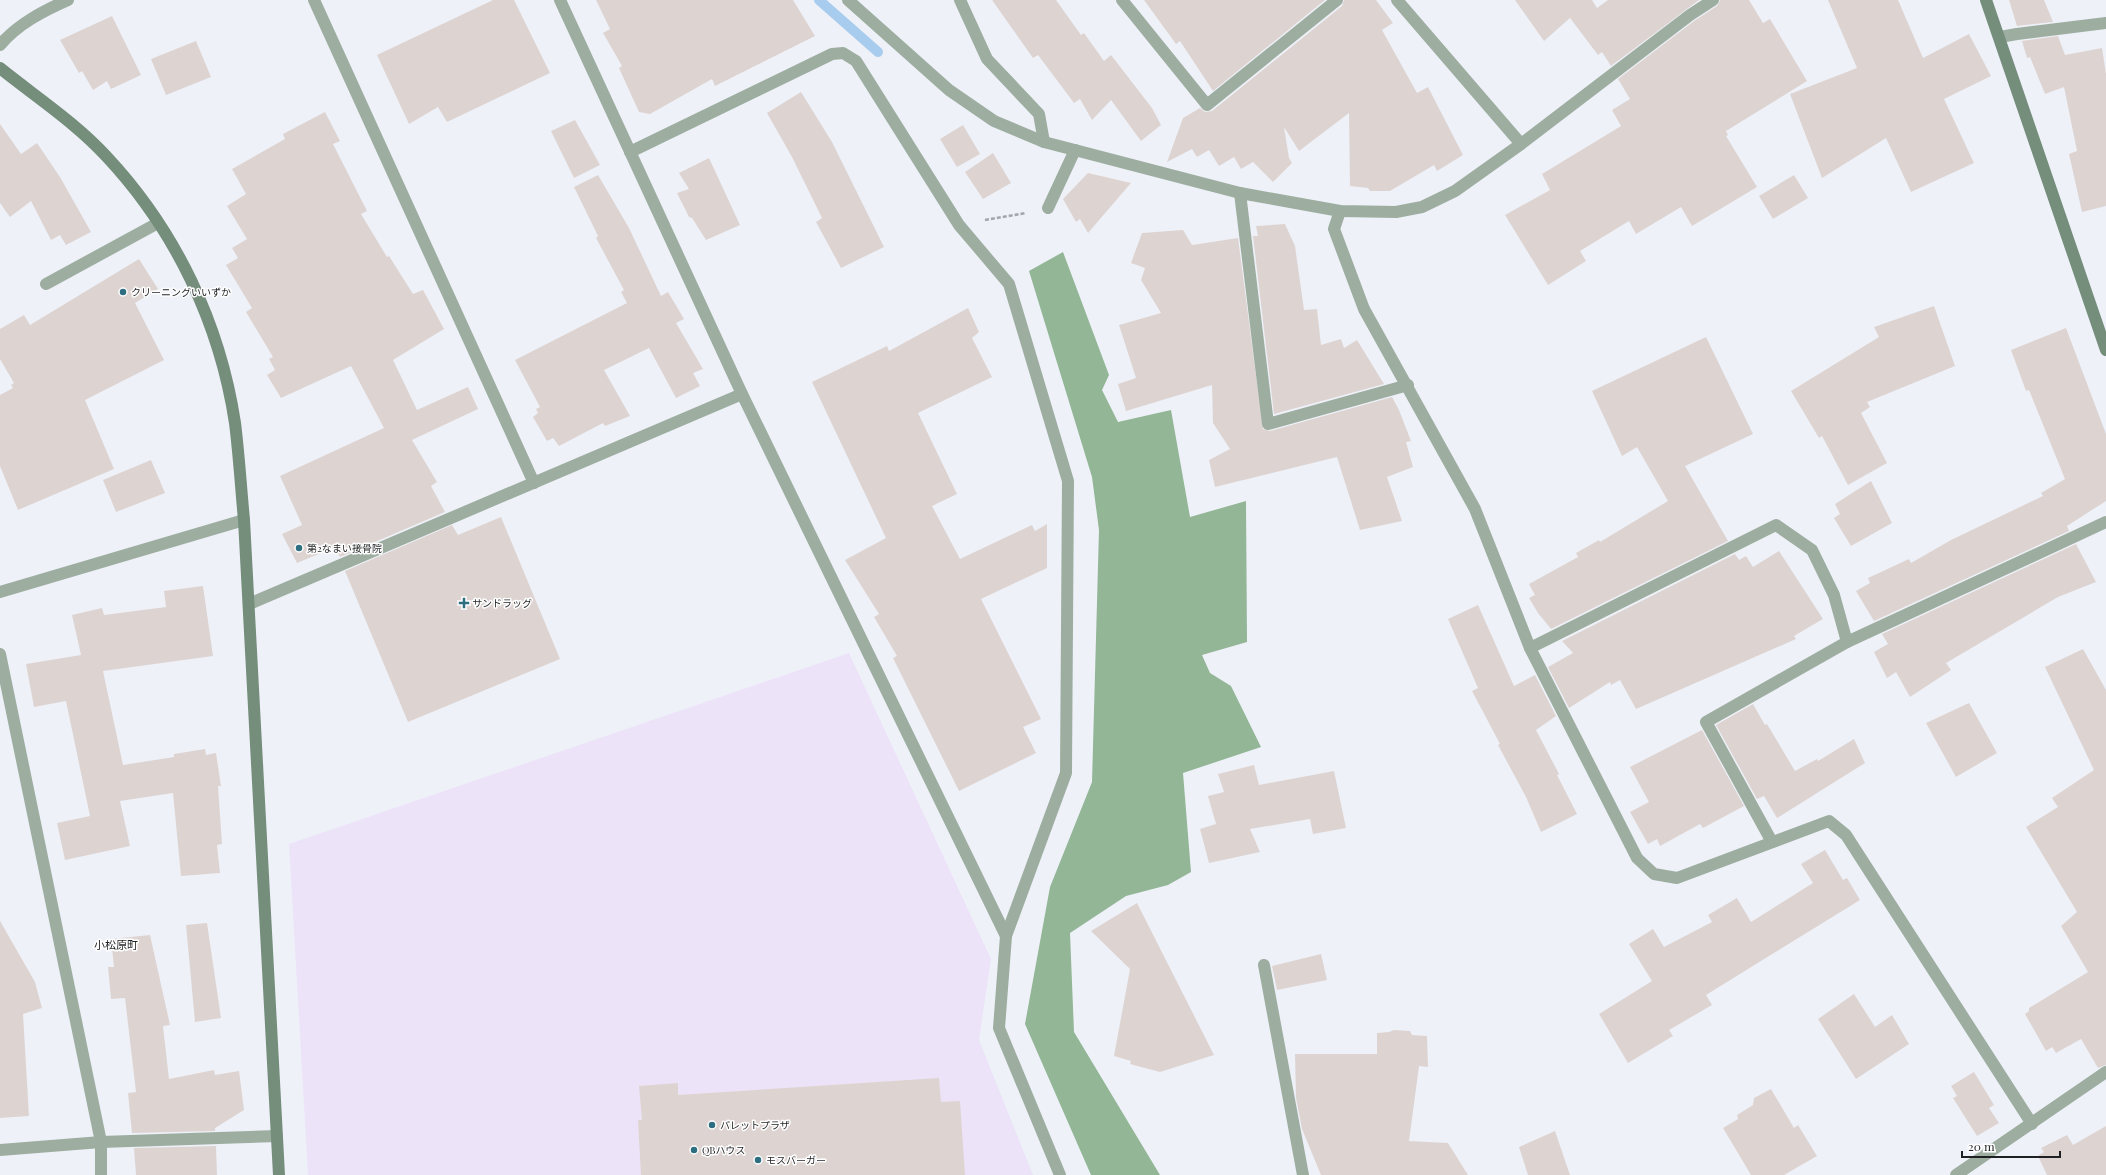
<svg xmlns="http://www.w3.org/2000/svg" width="2106" height="1175" font-family="'Playfair Display','Noto Sans JP',serif">
<style>
.commercial{fill:#ece3f8}
.forest{fill:#92b696}
.lines{fill:none;stroke-linecap:round;stroke-linejoin:round}
.stream{stroke:#a8cced;stroke-width:10}
.building{fill:#ddd4d1}
.path{stroke:#a4a6ac;stroke-width:2.5;stroke-dasharray:4 2;stroke-linecap:butt}
.lane{stroke:#9daea1;stroke-width:12}
.street{stroke:#9daea1;stroke-width:12}
.secondary{stroke:#748e7b;stroke-width:12}
.poi-dot{fill:#2d6e81;stroke:#fff;stroke-width:1.5}
.labels{text-anchor:middle;stroke-width:3;stroke-linejoin:round;paint-order:stroke}
.poi-label{font-size:10px;fill:#1f2022;stroke:#fff;text-anchor:start}
.neighbourhood-label{font-size:11px;fill:#1f2022;stroke:#fff}
</style>
<rect width="100%" height="100%" fill="#eff1f9"/>
<path class="commercial" d="M849,653l142,306 -12,81 54,135h-725l-19,-331z"/>
<path class="forest" d="M1063,252l46,123 -7,15 16,32 53,-12 19,107 56,-16 1,141 -45,13 8,18 21,13 30,61 -78,26 8,99 -23,13 -42,11 -56,37 4,99 86,143h-69l-66,-151 25,-137 42,-105 7,-252 -7,-53 -63,-206z"/>
<g class="lines">
<path class="stream" d="M819,0l59,52"/>
</g>
<g class="building">
<path d="M493,0h21l36,73 -103,49 -9,-15 -29,17 -32,-69z"/>
<path d="M596,0h197l22,36 -100,50 -3,-7 -62,35 -11,-2 -20,-44 3,-2 -19,-33 7,-4z"/>
<path d="M992,0h64l25,35 3,-2 20,28 7,-6 41,53 9,17 -20,16 -30,-41 -19,20 -12,-21 -6,4 -36,-48 -5,3z"/>
<path d="M1144,0h181l-112,91 -33,-50 -4,3z"/>
<path d="M1344,0h32l17,23 -11,7 35,63 11,-6 35,68 -26,16 -3,-6 -44,26h-20l-2,-3 -18,-2 -1,-73 -50,38 -15,-24 5,31 3,5 -19,19 -20,-20 -12,7 -7,-12 -15,9 -10,-16 -12,7 -5,-8 -25,13 16,-44 17,-10 5,4 7,-1 130,-105z"/>
<path d="M1515,0h77l5,8 11,-8h91l-88,66 -9,-14 -4,3 -28,-37 -26,23z"/>
<path d="M1720,0h29l14,23 7,-4 37,62 -81,50 2,4 -2,1 31,51 -65,39 -11,-19 -45,27 -7,-13 -49,30 6,10 -38,24 -43,-70 45,-25 -8,-16 79,-48 -9,-16 18,-11 -12,-20 76,-58 23,-15z"/>
<path d="M1828,0h70l25,58 46,-24 22,42 -47,23 30,64 -63,29 -25,-54 -64,40 -32,-84 67,-26z"/>
<path d="M2009,0h35l9,22 -36,4z"/>
<path d="M112,16l29,59 -30,14 -4,-8 -14,9 -11,-19 -3,2 -19,-33z"/>
<path d="M2058,36l7,19 37,-7 4,26v132l-24,6 -13,-58 8,-3 -13,-64 -19,7 -15,-37 -3,1 -5,-17z"/>
<path d="M196,41l15,36 -45,18 -15,-36z"/>
<path d="M801,92l31,50 52,105 -43,21 -25,-46 6,-4 -30,-61 -25,-44z"/>
<path d="M325,112l15,29 -7,3 34,67 -6,3 26,43 2,-1 24,38 10,-4 21,39 -51,31 24,50 51,-23 10,22 -66,31 25,42 -6,4 14,26 -105,45 -5,-10 -38,16 -15,-29 20,-9 -22,-49 104,-48 -33,-62 -70,32 -14,-23 8,-5 -6,-11 4,-2 -27,-45 6,-4 -26,-43 12,-7 -6,-10 15,-9 -20,-33 19,-12 -14,-25 53,-30 -2,-5z"/>
<path d="M575,120l25,45 -26,13 -23,-47z"/>
<path d="M0,124l21,30 16,-11 23,34 31,55 -25,13 -6,-10 -9,5 -20,-39 -21,16 -10,-14z"/>
<path d="M963,125l17,29 -23,13 -17,-28z"/>
<path d="M993,153l18,30 -28,16 -18,-27z"/>
<path d="M709,158l31,67 -34,15 -14,-22 -3,-1 -12,-24 12,-4 -10,-16z"/>
<path d="M1088,173l43,10 -43,50 -8,-14 -4,3 -13,-23z"/>
<path d="M598,175l31,53 32,68 7,-4 16,27 -8,4 27,46 -10,4 7,13 -24,12 -27,-50 -45,22 26,46 -25,10 -2,-3 -44,23 -6,-8 -6,3 -14,-24 5,-4 -2,-4 4,-2 -25,-47 112,-57 -6,-11 3,-2 -28,-52 2,-2 -24,-49z"/>
<path d="M1794,175l14,23 -35,21 -14,-23z"/>
<path d="M1285,224l10,22 9,64 13,-1 4,36 20,-6 3,9 13,-8 27,44 -110,30 -21,-178h5l-2,-10z"/>
<path d="M1183,230l9,15 46,-7 25,191 7,2 122,-34 7,13 12,31 -5,1 7,25 -26,10 15,44 -42,9 -23,-73 -122,30 -6,-27 21,-11 -17,-26 -1,-38 -86,26 -8,-27 18,-6 -17,-53 42,-12 -20,-33 4,-12 -14,-5 11,-30z"/>
<path d="M139,259l19,30 -23,14 29,57 -79,40 29,69 -96,41 -18,-44v-71l13,-7 -2,-3 3,-2 -14,-24v-30l24,-14 6,10z"/>
<path d="M1934,306l21,60 -88,36 3,5 -9,6 26,50 -39,22 -26,-49 -3,2 -28,-47 88,-54 -5,-10z"/>
<path d="M968,308l11,24 -7,6 20,39 -74,36 39,81 -25,12 28,53 72,-34 3,6 12,-7v44l-66,31 60,120 -18,8 13,26 -77,38 -66,-133 4,-2 -23,-39 5,-3 -34,-54 41,-22 -74,-156 75,-36 2,5z"/>
<path d="M2066,328l40,106v67l-39,25 2,5 -195,90 -18,-30 14,-8 -2,-5 41,-19 2,4 40,-23 92,-44 -2,-3 24,-14 -36,-89 -3,1 -15,-41z"/>
<path d="M1706,337l47,97 -68,32 43,75 -177,88 -13,-16 -9,-15 6,-3 -6,-11 49,-27 -2,-4 23,-13 1,2 68,-41 -31,-54 -15,9 -30,-65z"/>
<path d="M151,460l14,33 -49,19 -13,-32z"/>
<path d="M1871,481l21,42 -41,23 -17,-28 6,-4 -5,-10z"/>
<path d="M501,517l59,142 -152,63 -63,-151 107,-46 6,10z"/>
<path d="M2076,544l20,38 -38,15 -112,66 5,7 -41,27 -14,-25 -9,6 -13,-26 14,-8 -6,-10z"/>
<path d="M1779,551l44,68 -29,17 2,3 -160,70 -16,-29 -9,5 -1,-3 -41,26 -21,-41 25,-14 -11,-12 173,-87 4,6 7,-4 7,11z"/>
<path d="M203,586l10,70 -110,15 20,94 51,-8v-3l31,-5 1,6 10,-2 5,33h-3l4,58 -5,1 3,28 -39,3 -8,-83 -53,8 10,45 -65,14 -8,-37 33,-7 -24,-115 -32,6 -8,-43 55,-9 -9,-40 30,-7 2,7 62,-8 -2,-16z"/>
<path d="M1478,605l36,81 21,-11 21,41 -20,14 23,44 -2,1 20,39 -36,18 -15,-35 -28,-52 2,-1 -28,-53 6,-3 -30,-69z"/>
<path d="M2083,649l23,41v375l-8,3 -17,-29 -25,14 -4,-6 -6,4 -21,-37 4,-3v-3l59,-36 -27,-46 16,-14 -51,-85 32,-20 -6,-9 42,-28 -49,-103z"/>
<path d="M1969,703l28,50 -41,24 -30,-54z"/>
<path d="M1753,704l12,21 2,-1 28,47 22,-12 1,2 36,-22 11,24 -88,55 -13,-22 -7,3 -41,-74z"/>
<path d="M1702,730l42,76 -41,22 -3,-4 -40,22 -3,-7 -9,5 -18,-32 19,-10 -19,-35z"/>
<path d="M1254,765l5,20 75,-14 12,57 -33,6 -3,-15 -60,10 10,23 -51,11 -9,-34 16,-5 -8,-28 16,-4 -6,-18z"/>
<path d="M1825,850l18,30 4,-2 13,22 -154,95 6,10 -43,25 4,6 -45,27 -29,-49 53,-33 -23,-37 24,-15 11,18 48,-25 -4,-7 29,-17 14,24 62,-39 -12,-19z"/>
<path d="M1137,903l77,152 -54,17 -30,-8 1,-3 -17,-5 16,-87 -39,-38z"/>
<path d="M0,921l35,61 7,26 -19,6 6,102 -29,2z"/>
<path d="M207,923l14,95 -26,4 -9,-97z"/>
<path d="M150,935l20,90 -7,1 6,53 45,-9 1,5 24,-4 5,39 -29,18v3l-83,2 -4,-40 8,-1 -11,-94 -14,1 -3,-32h6l-3,-28z"/>
<path d="M1321,954l6,26 -50,10 -5,-24z"/>
<path d="M1854,994l21,33 17,-12 17,29 -53,35 -38,-60z"/>
<path d="M1394,1030l16,1 2,4 15,1 1,31 -9,-1 -10,75 39,2 20,32h-147l-19,-46 -6,-31 -1,-44h82v-21l12,-1z"/>
<path d="M1974,1072l20,33 -5,3 10,15 -22,13 -24,-38 4,-2 -6,-10z"/>
<path d="M939,1078l2,24 19,-1 5,74h-324l-3,-55h4l-3,-34 39,-3v12z"/>
<path d="M1771,1089l23,39 4,-3 19,31 -33,19h-33l-28,-47 15,-9 -1,-4 16,-10 1,-7z"/>
<path d="M2106,1126v49h-59l-9,-19 6,-4 -3,-4 26,-13 6,10z"/>
<path d="M1555,1131l15,44h-42l-9,-28z"/>
<path d="M216,1146l1,29h-81l-2,-27z"/>
</g>
<g class="lines">
<path class="path" d="M985,220l41,-7"/>
<g class="lane">
<path d="M1048,208l27,-58"/>
<path d="M46,284l112,-61"/>
</g>
<g class="street">
<path d="M314,0l220,483"/>
<path d="M560,0l182,394 264,542"/>
<path d="M848,0l101,90 45,31 50,21 196,51 100,18 56,1 26,-5 33,-16 66,-47 169,-129 23,-15"/>
<path d="M960,0l27,59 52,55 5,28"/>
<path d="M1122,0l85,105 130,-105"/>
<path d="M1397,0l124,144"/>
<path d="M2000,37l17,-3 89,-11"/>
<path d="M0,45c18,-21 43,-34 68,-45"/>
<path d="M630,152l202,-98 11,-1 13,8 103,164 50,59 59,197 -2,292 -60,163 -7,92 61,147"/>
<path d="M1240,193l28,231 140,-39"/>
<path d="M1340,211l-6,18 30,80 111,200 55,139 107,210 17,16 23,4 152,-57 17,14 186,289"/>
<path d="M0,592l244,-72"/>
<path d="M249,604l493,-210"/>
<path d="M1847,642l259,-120"/>
<path d="M1530,648l246,-123 36,25 22,45 13,47 -141,80 66,120"/>
<path d="M0,654l101,488v33"/>
<path d="M1264,965l39,210"/>
<path d="M0,1150l101,-8 176,-6"/>
<path d="M1956,1175l150,-103"/>
</g>
<g class="secondary">
<path d="M1986,0l120,350"/>
<path d="M0,68c36,29 76,55 107,89 69,74 113,167 128,266 4,32 6,65 9,97l35,655"/>
</g>
</g>
<g class="poi-dot">
<circle cx="123" cy="292" r="4"/>
<circle cx="299" cy="548" r="4"/>
<path d="M462 597h4v4h4v4h-4v4h-4v-4h-4v-4h4z"/>
<circle cx="712" cy="1125" r="4"/>
<circle cx="694" cy="1150" r="4"/>
<circle cx="758" cy="1160" r="4"/>
</g>
<g class="labels">
<g class="poi-label">
<text x="131" y="296">クリーニングいいずか</text>
<text x="307" y="552">第2なまい接骨院</text>
<text x="472" y="607">サンドラッグ</text>
<text x="720" y="1129">パレットプラザ</text>
<text x="702" y="1154">QBハウス</text>
<text x="766" y="1164">モスバーガー</text>
</g>
<g class="neighbourhood-label">
<text x="116" y="949">小松原町</text>
</g>
</g>
<path d="M1962 1151v6h98v-6" fill="none" stroke="#1f2022" stroke-width="2"/>
<text x="1968" y="1151" font-size="12" fill="#1f2022" stroke="#ffffff" stroke-width="3" paint-order="stroke">20 m</text>
</svg>
